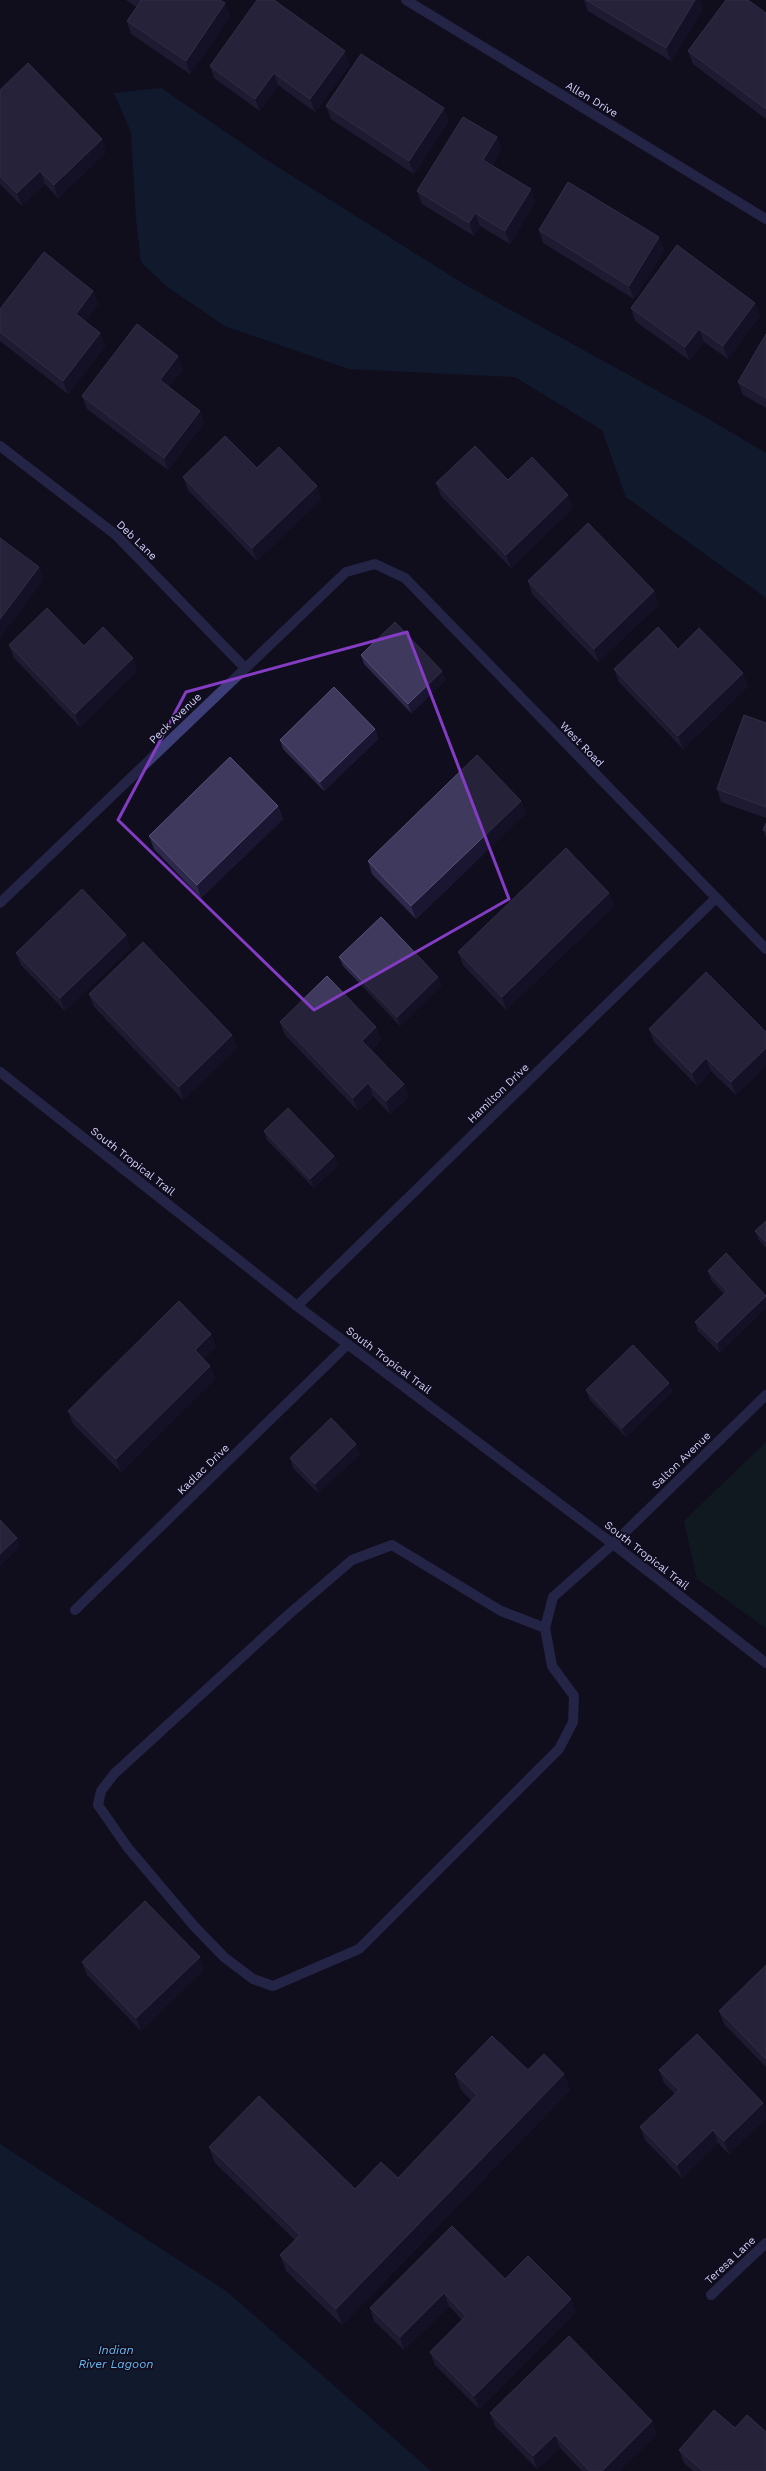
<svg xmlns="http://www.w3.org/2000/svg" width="766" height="2471" font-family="'Work Sans',sans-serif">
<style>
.green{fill:#122725}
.water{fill:#122842}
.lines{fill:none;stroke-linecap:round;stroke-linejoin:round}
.service{stroke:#3d3e78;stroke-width:10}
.minor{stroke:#3d3e78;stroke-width:10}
.tertiary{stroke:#3d3e78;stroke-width:10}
.wall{fill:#2d294a}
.shaded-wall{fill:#1a1631}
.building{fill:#3f3a5d;stroke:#565276}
.marked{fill:none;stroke:#843cc5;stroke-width:3;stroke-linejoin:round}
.labels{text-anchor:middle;stroke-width:3.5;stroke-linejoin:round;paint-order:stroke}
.street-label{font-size:11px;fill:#d2cffa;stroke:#100e1e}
.water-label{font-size:12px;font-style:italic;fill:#67b8f1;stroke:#100e1e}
</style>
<rect width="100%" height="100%" fill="#100e1e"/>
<path class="green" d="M766,1442v186l-69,-49 -13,-58z"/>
<g class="water">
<path d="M161,88l107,73 199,125 236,130 63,37v145l-140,-101 -24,-67 -87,-53 -166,-8 -124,-43 -59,-40 -25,-24 -5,-45 -5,-85 -17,-39z"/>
<path d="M0,2144l226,147 205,180h-431z"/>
</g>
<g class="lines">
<path class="service" d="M545,1628l-44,-17 -109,-66 -40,15 -64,55 -174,159 -13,17 -3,14 30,43 66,78 30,31 29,22 20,7 86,-37 200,-200 14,-27 1,-26 -22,-30 -7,-38 8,-31 60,-53"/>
<g class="minor">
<path d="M406,0l360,219"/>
<path d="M0,446l116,89 128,132"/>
<path d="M0,903l346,-331 29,-8 30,14 361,371"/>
<path d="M297,1306l419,-408"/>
<path d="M613,1544l153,-149"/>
<path d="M75,1610l273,-266"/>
<path d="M711,2295l55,-52"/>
</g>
<path class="tertiary" d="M0,1072l297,234 316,238 153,119"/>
</g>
<g class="wall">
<path d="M126,0h94l5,3 5,13 -40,58 -59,-40 -4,-13 9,-14z"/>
<path d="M584,0h116l3,8 -32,53 -83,-50z"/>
<path d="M766,13v106l-73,-55 -5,-13z"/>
<path d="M350,64l-35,48 -37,-27 -18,26 -46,-33 -4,-12z"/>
<path d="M0,90l106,62 -48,46 -13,-14 -23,22 -22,-22z"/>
<path d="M326,106l123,15 -35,53 -83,-55z"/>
<path d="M497,137l4,13 -9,15 43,37 -25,42 -30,-18 -6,10 -52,-32 -5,-13z"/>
<path d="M539,230l125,20 -30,49 -91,-56z"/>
<path d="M93,291l5,13 -13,17 15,12 5,13 -37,48 -68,-53v-32z"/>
<path d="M631,308l129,8 -32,43 -24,-17 -15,18 -54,-39z"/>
<path d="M766,334v74l-23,-13 -5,-13z"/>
<path d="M183,369l-14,18 31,24 4,12 -36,47 -81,-61 -5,-13z"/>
<path d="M257,468l60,18 4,13 -64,62 -69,-71 -5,-13z"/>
<path d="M508,480l60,15 5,13 -62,60 -70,-72 -5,-13z"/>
<path d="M528,581l131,23 -61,58 -66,-68z"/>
<path d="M9,645l75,1 53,25 -57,56 -66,-69z"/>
<path d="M678,649l70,37 -65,63 -64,-67 -5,-13z"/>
<path d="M361,655l85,25 -35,33 -47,-49z"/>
<path d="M766,723v95l-45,-16 -4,-13z"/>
<path d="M375,729l3,10 -54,52 -41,-42 -3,-9z"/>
<path d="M521,801l5,12 -110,106 -44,-45 -4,-13z"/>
<path d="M278,806l5,13 -82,79 -47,-49 -5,-13z"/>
<path d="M766,823v14l-3,-7z"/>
<path d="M609,893l5,13 -108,104 -43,-45 -5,-13z"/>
<path d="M126,935l4,13 -65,63 -44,-46 -5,-12z"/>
<path d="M339,957l99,20 3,9 -41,40 -57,-60z"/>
<path d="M706,972l30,123 -25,-24 -14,15 -43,-44 -5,-13z"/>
<path d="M89,994l143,41 5,13 -54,52 -89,-93z"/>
<path d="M280,1022l96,5 5,13 -10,10 33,34 4,13 -18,17 -17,-18 -15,15 -73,-76z"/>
<path d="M264,1131l74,34 -24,23 -47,-48z"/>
<path d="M766,1221v27l-7,-8 -4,-9z"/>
<path d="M708,1271l58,24 -46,58 -22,-22 -3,-9 29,-28 -13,-14z"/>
<path d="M216,1347l-13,12 7,7 5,13 -94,93 -48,-48 -5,-13z"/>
<path d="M669,1383l3,9 -46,45 -36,-37 -4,-10z"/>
<path d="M360,1454l-42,39 -25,-25 -3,-10z"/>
<path d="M82,1962l122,7 -63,62 -54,-56z"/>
<path d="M766,1965v102l-42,-43 -5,-13z"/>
<path d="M528,2070l36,4 6,16 -228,235 -56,-54 -6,-16 15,-15 -80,-77 -6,-16 146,42 43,-11 74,-77 -11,-11 -6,-16z"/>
<path d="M659,2070l104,33 3,7v8l-37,36 -11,-11 -36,35 -37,-38 -5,-13 35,-33 -11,-11z"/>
<path d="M505,2279l71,33 -97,97 -44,-44 -5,-13 32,-32 -13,-14 -45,44 -30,-29 -4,-13z"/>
<path d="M490,2413l167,21 -38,37h-37l-22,-23 -23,21 -42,-43z"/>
<path d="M735,2428l31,43h-73l-9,-8 -5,-13z"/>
</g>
<g class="shaded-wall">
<path d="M695,0h5l3,8 -32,53 -5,-13z"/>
<path d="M225,3l5,13 -40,58 -4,-13z"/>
<path d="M345,51l5,13 -35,48 -5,-13z"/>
<path d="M274,73l4,12 -18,26 -5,-12z"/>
<path d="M444,108l5,13 -35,53 -5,-13z"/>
<path d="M497,137l4,13 -14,22 -4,-12z"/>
<path d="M102,139l4,13 -48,46 -4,-13z"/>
<path d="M40,171l5,13 -23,22 -5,-13z"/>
<path d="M531,189l4,13 -25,42 -5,-13z"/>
<path d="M475,213l5,13 -6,10 -5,-13z"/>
<path d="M659,237l5,13 -30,49 -5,-13z"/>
<path d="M93,291l5,13 -18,23 -4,-13z"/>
<path d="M755,303l5,13 -32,43 -5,-13z"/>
<path d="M699,329l5,13 -15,18 -4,-13z"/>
<path d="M100,333l5,13 -37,48 -5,-13z"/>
<path d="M178,356l5,13 -18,24 -5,-13z"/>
<path d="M200,411l4,12 -36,47 -4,-12z"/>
<path d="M317,486l4,13 -64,62 -5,-13z"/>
<path d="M568,495l5,13 -62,60 -5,-13z"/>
<path d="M39,567l5,12 -44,59v-19z"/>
<path d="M654,591l5,13 -61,58 -4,-13z"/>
<path d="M133,658l4,13 -57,56 -5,-13z"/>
<path d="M442,671l4,9 -35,33 -3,-9z"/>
<path d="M743,673l5,13 -65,63 -5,-13z"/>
<path d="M375,729l3,10 -54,52 -4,-9z"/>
<path d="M521,801l5,12 -110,106 -5,-13z"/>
<path d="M278,806l5,13 -82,79 -4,-13z"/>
<path d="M609,893l5,13 -108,104 -4,-13z"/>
<path d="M126,935l4,13 -65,63 -5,-13z"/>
<path d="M438,977l3,9 -41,40 -3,-9z"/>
<path d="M376,1027l5,13 -14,14 -5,-13z"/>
<path d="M232,1035l5,13 -54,52 -4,-13z"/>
<path d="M766,1048v18l-30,29 -5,-13z"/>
<path d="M706,1058l5,13 -14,15 -5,-13z"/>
<path d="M368,1083l5,13 -15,15 -5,-13z"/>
<path d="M404,1084l4,13 -18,17 -4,-13z"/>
<path d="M334,1156l4,9 -24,23 -4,-9z"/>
<path d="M766,1296v12l-46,45 -3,-10z"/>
<path d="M211,1334l5,13 -17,16 -4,-13z"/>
<path d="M210,1366l5,13 -94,93 -5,-13z"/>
<path d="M669,1383l3,9 -46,45 -4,-9z"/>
<path d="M356,1444l4,10 -42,39 -3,-9z"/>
<path d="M17,1538l3,9 -20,19v-12z"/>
<path d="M200,1957l4,12 -63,62 -5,-13z"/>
<path d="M564,2074l6,16 -228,235 -6,-16z"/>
<path d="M763,2103l3,7v8l-37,36 -5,-13z"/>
<path d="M713,2130l5,13 -36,35 -5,-13z"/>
<path d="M444,2293l5,13 -45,44 -4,-13z"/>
<path d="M571,2299l5,13 -97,97 -5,-13z"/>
<path d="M652,2421l5,13 -38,37h-17z"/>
<path d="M555,2435l5,13 -23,21 -4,-13z"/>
</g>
<g class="building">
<path d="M140,0h80l5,3 -39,58 -59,-40 14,-20z"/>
<path d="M257,0h17l71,51 -35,48 -36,-26 -19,26 -45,-33z"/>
<path d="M586,0h109l-29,48z"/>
<path d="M726,0h22l18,13v96l-78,-58z"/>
<path d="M361,54l83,54 -35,53 -83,-55z"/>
<path d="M28,63l74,76 -48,46 -14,-14 -23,22 -17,-17v-86z"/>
<path d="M463,117l34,20 -14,23 48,29 -26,42 -30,-18 -6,10 -52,-32z"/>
<path d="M568,182l91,55 -30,49 -90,-56z"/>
<path d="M677,245l78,58 -32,43 -24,-17 -14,18 -54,-39z"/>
<path d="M44,252l49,39 -17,23 24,19 -37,48 -63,-49v-23z"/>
<path d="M137,324l41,32 -18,24 40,31 -36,47 -82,-62z"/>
<path d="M766,334v64l-28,-16z"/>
<path d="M225,436l32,32 22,-21 38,39 -65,62 -69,-71z"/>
<path d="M475,446l33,34 24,-23 36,38 -62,60 -70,-72z"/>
<path d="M588,523l66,68 -60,58 -66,-68z"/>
<path d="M0,538l39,29 -39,52z"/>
<path d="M47,608l37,38 19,-19 30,31 -58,56 -66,-69z"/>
<path d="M395,622l47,49 -34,33 -47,-49z"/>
<path d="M658,627l20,22 21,-21 44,45 -65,63 -64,-67z"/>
<path d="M334,687l41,42 -55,53 -40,-42z"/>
<path d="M744,715l22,8v84l-49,-18z"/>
<path d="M477,755l44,46 -110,105 -43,-45z"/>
<path d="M230,757l48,49 -81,79 -48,-49z"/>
<path d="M766,823v8l-3,-1z"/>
<path d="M566,848l43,45 -107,104 -44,-45z"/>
<path d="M82,889l44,46 -66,63 -44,-45z"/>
<path d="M381,917l57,60 -41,40 -58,-60z"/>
<path d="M143,942l89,93 -53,52 -90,-93z"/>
<path d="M706,972l60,60v16l-35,34 -25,-24 -14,15 -43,-44z"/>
<path d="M327,976l49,51 -14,14 42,43 -18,17 -18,-18 -15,15 -73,-76z"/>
<path d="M288,1108l46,48 -24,23 -46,-48z"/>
<path d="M766,1221v21l-11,-11z"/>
<path d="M726,1253l40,43 -49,47 -22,-21 32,-31 -19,-20z"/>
<path d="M179,1301l32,33 -16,16 15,16 -94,93 -48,-48z"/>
<path d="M633,1345l36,38 -47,45 -36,-38z"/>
<path d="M331,1418l25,26 -41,40 -25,-26z"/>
<path d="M0,1520l17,18 -17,16z"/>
<path d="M145,1901l55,56 -64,61 -54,-56z"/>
<path d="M766,1965v94l-47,-48z"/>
<path d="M697,2034l66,69 -39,38 -11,-11 -36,35 -37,-38 39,-37 -20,-20z"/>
<path d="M492,2036l36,34 16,-16 20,20 -228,235 -56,-54 20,-20 -91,-88 50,-51 96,93 26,-27 17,16 79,-83 -22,-21z"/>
<path d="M452,2226l53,53 23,-23 43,43 -97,97 -44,-44 36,-36 -22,-23 -44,44 -30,-29z"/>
<path d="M569,2336l83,85 -50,50h-12l-35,-36 -22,21 -43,-43z"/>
<path d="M714,2410l21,18 12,-13 19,17v39h-63l-24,-21z"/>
</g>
<path d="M0 0H766V2471H0ZM407,632l102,267 -195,111 -196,-190 68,-128z" fill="#100e1e" fill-opacity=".55" fill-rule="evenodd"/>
<path class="marked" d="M407,632l102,267 -195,111 -196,-190 68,-128z"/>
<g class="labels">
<g class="street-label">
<text transform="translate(592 99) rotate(31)" y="4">Allen Drive</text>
<text transform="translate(137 540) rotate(44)" y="4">Deb Lane</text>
<text transform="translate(175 718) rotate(-44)" y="4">Peck Avenue</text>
<text transform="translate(582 744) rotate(46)" y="4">West Road</text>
<text transform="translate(498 1093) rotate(-44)" y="4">Hamilton Drive</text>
<text transform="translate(133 1161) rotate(38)" y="4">South Tropical Trail</text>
<text transform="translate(389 1360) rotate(37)" y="4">South Tropical Trail</text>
<text transform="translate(681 1460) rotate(-44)" y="4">Salton Avenue</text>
<text transform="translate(203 1469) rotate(-44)" y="4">Kadlac Drive</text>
<text transform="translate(647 1555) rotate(38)" y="4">South Tropical Trail</text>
<text transform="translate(730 2260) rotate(-43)" y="4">Teresa Lane</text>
</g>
<g class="water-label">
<text x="116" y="2354">Indian<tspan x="116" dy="14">River Lagoon</tspan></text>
</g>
</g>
</svg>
